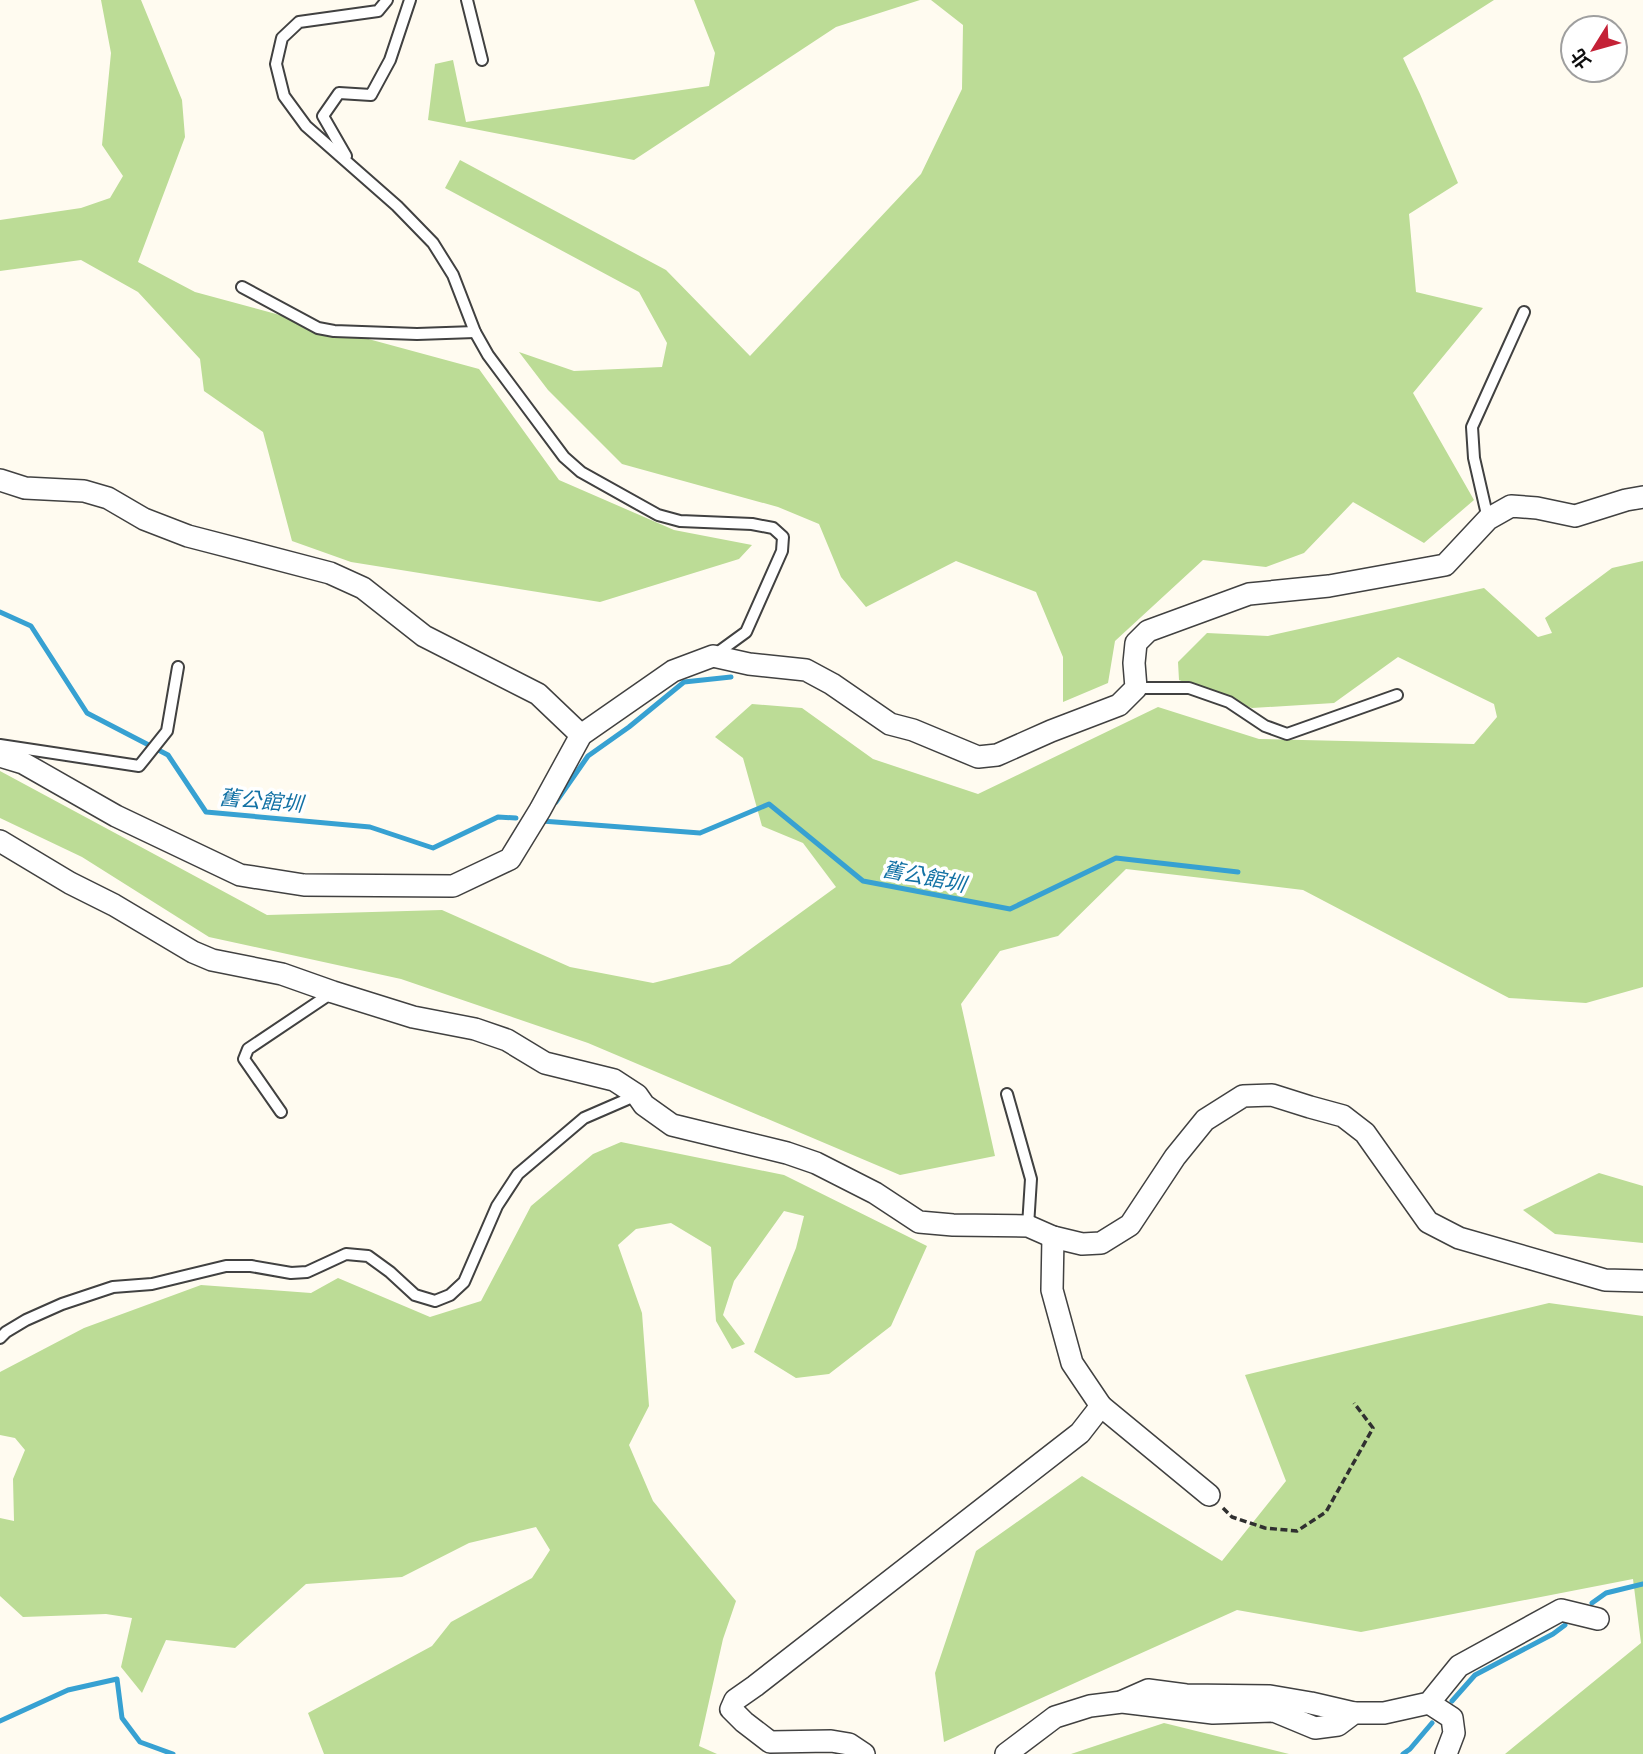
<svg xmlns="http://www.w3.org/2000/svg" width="1643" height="1754" font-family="Merriweather,'Noto Sans TC',serif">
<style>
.forest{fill:#bcdc96}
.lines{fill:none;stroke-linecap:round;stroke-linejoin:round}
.stream{stroke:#37a1d2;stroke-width:5}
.service-casing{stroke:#414141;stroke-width:14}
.minor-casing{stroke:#414141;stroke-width:24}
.path{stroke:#303030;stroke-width:3.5;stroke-dasharray:7 3.5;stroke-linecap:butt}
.service{stroke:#fff;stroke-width:10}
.minor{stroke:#fff;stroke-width:21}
.labels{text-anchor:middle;stroke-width:7;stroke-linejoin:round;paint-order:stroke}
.water-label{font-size:21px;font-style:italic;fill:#1372a5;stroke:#fff}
</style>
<rect width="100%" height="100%" fill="#fffbf0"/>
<g class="forest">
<path d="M101,0h40l41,100 3,37 -47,125 57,30 284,77 80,111 115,50 78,15 -13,14 -139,43 -249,-40 -59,-21 -29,-109 -59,-41 -4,-32 -62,-67 -57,-32 -81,11v-51l81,-12 29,-10 13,-22 -21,-31 9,-92z"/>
<path d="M694,0h226l-84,27 -202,133 -206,-40 7,-56 18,-4 13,62 243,-36 6,-33z"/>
<path d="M931,0h563l-91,58 17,36 38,89 -49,31 7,78 67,16 -70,85 61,107 -50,43 -71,-41 -49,51 -38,14 -63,-7 -88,81 -7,42 -45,19v-45l-27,-65 -80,-31 -90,46 -25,-30 -22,-53 -41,-17 -156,-43 -74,-74 -29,-38 55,19 88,-4 5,-24 -28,-51 -194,-104 15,-28 206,110 84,86 171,-182 41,-85 1,-64z"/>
<path d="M1643,561v426l-57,16 -77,-5 -206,-108 -177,-21 -68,67 -58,15 -39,53 34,152 -95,19 -312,-132 -187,-64 -192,-42 -127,-80 -82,-39v-47l267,144 175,-5 128,57 83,16 77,-19 106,-77 -33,-44 -41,-17 -19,-68 -28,-21 37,-33 50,4 71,51 105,35 180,-87 101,32 215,5 23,-27 -3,-13 -96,-47 -64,46 -82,5 -73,-28 -1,-18 29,-29 61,3 216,-48 54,49 14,-4 -7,-15 67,-50z"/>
<path d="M621,1142l163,33 143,71 -36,80 -62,48 -33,4 -42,-26 42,-104 8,-32 -20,-5 -50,70 -11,34 22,29 -13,5 -16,-28 -5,-74 -40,-24 -35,6 -18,16 24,68 7,93 -20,39 24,56 83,100 -13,38 -24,107 18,8h-393l-16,-41 124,-67 19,-24 81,-44 18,-28 -14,-23 -67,16 -67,34 -96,7 -71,64 -69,-8 -24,53 -21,-26 11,-49 -26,-4 -83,3 -23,-21v-78l14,3 -1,-42 12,-29 -10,-12 -15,-3v-63l84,-44 117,-43 110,8 27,-15 92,39 51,-16 50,-95 62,-52z"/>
<path d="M1599,1173l44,13v57l-88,-9 -32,-24z"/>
<path d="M1549,1303l94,13v438h-138l136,-111 -8,-64 -272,53 -124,-22 -293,132 -9,-69 41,-122 106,-75 140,85 64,-80 -41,-106z"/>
<path d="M1164,1723l125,31h-218z"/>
</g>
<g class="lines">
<g class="stream">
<path d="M0,612l31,14 56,87 81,42 38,57 164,15 63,21 65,-31 18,1"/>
<path d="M556,802l32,-46 41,-29 55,-45 47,-5"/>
<path d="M542,821l158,12 69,-29 94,77 147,28 106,-51 122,14"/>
<path d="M1592,1603l14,-10 37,-9"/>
<path d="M1452,1701l23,-26 78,-41 12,-9"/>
<path d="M0,1721l68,-31 49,-11 5,39 18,24 33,12"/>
<path d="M1403,1754l7,-5 22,-26"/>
</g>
<g class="service-casing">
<g id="service">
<path d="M387,0l-9,11 -79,11 -17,16 -6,26 8,32 22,30 91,80 36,37 20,32 22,57 13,23 76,102 17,15 77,43 22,6 72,3 21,4 10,9 -1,14 -36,81 -33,24"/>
<path d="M467,0l15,60"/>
<path d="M346,156l-23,-40 16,-23 32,2 19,-35 20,-60"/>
<path d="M242,287l76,41 16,3 83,3 58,-2"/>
<path d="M1488,519l-14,-61 -2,-31 52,-115"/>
<path d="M1136,688h53l40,14 36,24 22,8 110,-39"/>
<path d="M0,745l139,21 28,-35 11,-64"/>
<path d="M1007,1094l24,85 -3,47"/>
<path d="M281,1112l-37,-53 4,-10 85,-57"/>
<path d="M0,1338l6,-6 20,-12 36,-16 51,-17 39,-3 74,-18h25l40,7 16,-1 39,-18 22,2 22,16 25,23 20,6 15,-6 14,-13 33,-76 21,-32 66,-56 53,-23"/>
</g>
</g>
<g class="minor-casing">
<g id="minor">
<path d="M0,480l25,8 59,3 24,7 36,21 44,17 142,37 33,15 61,48 114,58 43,41"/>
<path d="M0,756l23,7 93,53 124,59 64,10 149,1 57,-27 30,-49 41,-75 92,-64 40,-15 36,8 57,6 26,14 58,40 23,6 65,27 19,-2 54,-24 68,-26 17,-17 -2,-25 2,-20 12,-12 101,-37 80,-8 116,-21 43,-46 23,-13 26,2 38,8 51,-16 17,-3"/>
<path d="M0,841l70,42 44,22 79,47 19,8 70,14 51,18 80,25 62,12 32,11 38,23 69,17 23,15 7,10 28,20 115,28 29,10 59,30 44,29 34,3 75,1 25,11 29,7 19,-1 29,-18 45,-68 30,-37 38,-24 29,-1 38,12 33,9 22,17 63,89 31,16 146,42 38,1"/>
<path d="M1101,1406l108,89"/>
<path d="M1123,1701l25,-11 38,5 84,1 41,7 43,10"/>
<path d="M1429,1703l23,15 2,15 -8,21"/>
<path d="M864,1754l-15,-10 -18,-3 -61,1 -26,-20 -13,-13 4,-9 20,-14 325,-253 21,-27 -29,-43 -20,-73 1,-53"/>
<path d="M1006,1754l49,-37 35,-11 32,-4 91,11 61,-2 41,17 23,-3 16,-12h30l45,-10 30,-37 102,-56 37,9"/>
</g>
</g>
<path class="path" d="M1223,1508l9,9 33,11 32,3 29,-19 47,-84 -19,-25"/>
<use href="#service" class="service"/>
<use href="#minor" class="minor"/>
</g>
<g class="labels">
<g class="water-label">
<text transform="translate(261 801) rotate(5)" y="7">舊公館圳</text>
<text transform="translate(924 877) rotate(11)" y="7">舊公館圳</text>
</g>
</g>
<g transform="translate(1594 49) rotate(233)"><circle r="33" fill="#ffffff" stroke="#9f9f9f" stroke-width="2"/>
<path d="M0-5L12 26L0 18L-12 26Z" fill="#c42136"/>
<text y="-10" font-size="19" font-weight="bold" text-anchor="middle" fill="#0e0e0e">北</text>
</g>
</svg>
